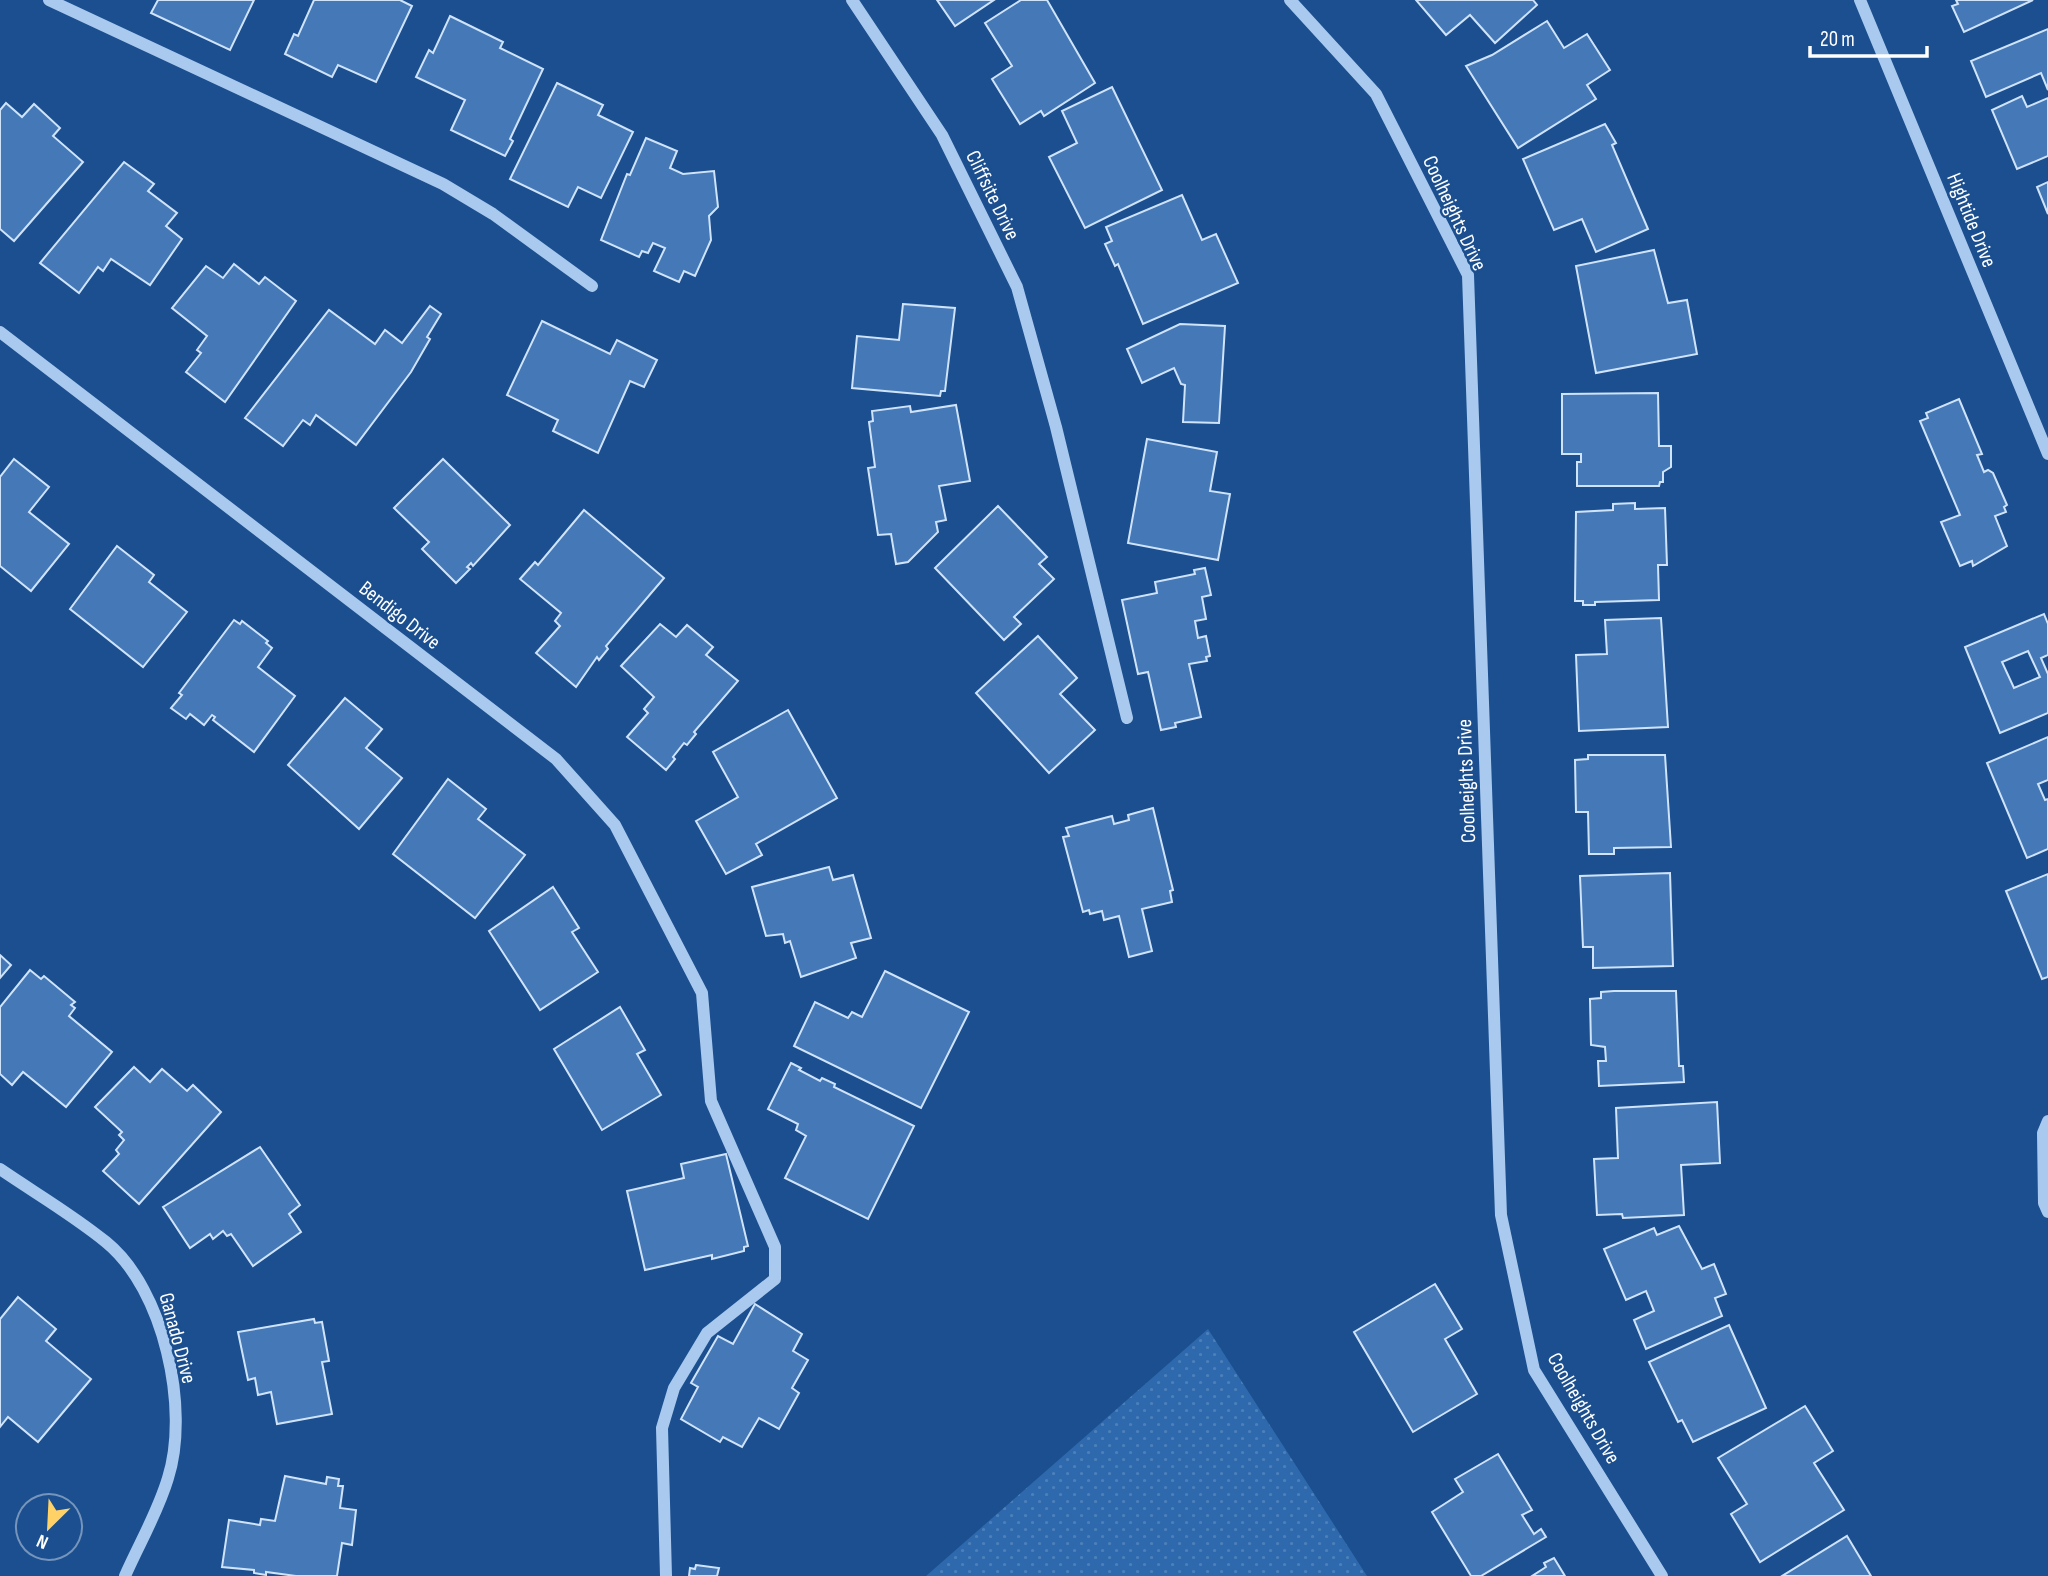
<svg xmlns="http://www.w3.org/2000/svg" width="2048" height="1576" font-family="'Sofia Sans Condensed',sans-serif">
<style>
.grass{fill:url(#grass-dots)}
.building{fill:#4478b7;stroke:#cfe3fa;stroke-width:2;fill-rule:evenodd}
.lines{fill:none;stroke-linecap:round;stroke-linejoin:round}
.minor{stroke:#a9c9ee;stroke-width:12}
.labels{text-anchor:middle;stroke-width:5;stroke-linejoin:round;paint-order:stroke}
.street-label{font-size:21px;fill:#fff;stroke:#1b4f8f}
</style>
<defs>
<pattern id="grass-dots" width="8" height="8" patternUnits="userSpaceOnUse" patternTransform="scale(1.75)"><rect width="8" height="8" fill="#2e69ad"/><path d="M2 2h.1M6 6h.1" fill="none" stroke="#4d80b9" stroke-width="1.8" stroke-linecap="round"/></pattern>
</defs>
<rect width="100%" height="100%" fill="#1b4f8f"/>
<path class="grass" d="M1208,1329l159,247h-441z"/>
<g class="building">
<path d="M158,0h96l-24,50 -79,-37z"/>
<path d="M314,0h86l12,6 -36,76 -38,-17 -6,12 -47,-23 9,-20 4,2z"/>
<path d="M937,0h57l-39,26z"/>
<path d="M1021,0h26l48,83 -51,33 -3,-5 -21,13 -28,-45 20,-13 -27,-43z"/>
<path d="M1416,0h117l4,5 -42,38 -25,-28 -24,20z"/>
<path d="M1956,0h77l-69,32 -12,-26 6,-2z"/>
<path d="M450,16l53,26 -3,6 43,21 -33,70 3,2 -8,15 -54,-26 14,-30 -49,-23 13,-27 4,3z"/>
<path d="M1547,21l17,27 23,-14 23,36 -23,15 9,14 -78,49 -52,-82 26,-11z"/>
<path d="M2048,29v61l-7,-17 -55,24 -15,-36z"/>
<path d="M557,83l46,22 -5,10 35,17 -32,66 -23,-11 -10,20 -58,-28z"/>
<path d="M1112,87l50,103 -77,38 -36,-71 28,-14 -15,-32z"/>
<path d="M2022,96l5,11 21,-9v58l-31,13 -25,-59z"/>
<path d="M6,103l16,14 12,-13 26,24 -7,8 30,26 -69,79 -14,-12v-119z"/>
<path d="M1605,124l11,19 -4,2 36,84 -52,23 -14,-33 -28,11 -31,-71z"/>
<path d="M646,138l31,13 -7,17 13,6 31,-3 4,36 -9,9 2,24 -16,36 -11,-5 -5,11 -25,-11 11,-23 -12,-5 -5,10 -6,-2 -3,6 -38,-17 26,-66 3,1z"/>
<path d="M124,162l30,22 -6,7 29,22 -11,13 16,13 -32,46 -39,-26 -8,12 -5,-4 -19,26 -39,-30z"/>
<path d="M2048,182v32l-11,-27z"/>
<path d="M1182,195l20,45 14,-6 22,49 -95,41 -25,-60 -3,2 -10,-22 7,-3 -6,-14z"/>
<path d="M1654,250l14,53 19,-3 10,54 -101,19 -20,-107z"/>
<path d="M234,264l25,20 6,-7 31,24 -71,101 -39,-30 15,-19 -4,-3 10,-14 -35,-28 34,-42 17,12z"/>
<path d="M903,304l52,4 -10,83h-4l-1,5 -88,-8 5,-52 42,4z"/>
<path d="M430,306l11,8 -14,23 3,2 -19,33 -55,73 -40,-30 -6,10 -7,-5 -20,26 -38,-28 84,-108 46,34 10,-14 17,13z"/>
<path d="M542,321l68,33 7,-14 40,20 -13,27 -14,-6 -32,72 -45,-22 5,-11 -51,-25z"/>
<path d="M1180,324l45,2 -6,97 -36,-1 2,-37 -4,-1 -7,-16 -32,15 -15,-34z"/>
<path d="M1658,393l1,53h12v21l-8,5v10h-3l-1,4h-82v-24h4v-8h-19v-60z"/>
<path d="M1959,399l23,55 -5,1 7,17 4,-2 5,3 14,32 -3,2 2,5 -11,4 12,30 -34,20 -1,-5 -12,5 -19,-44 19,-7 -40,-94 8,-3 -2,-5z"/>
<path d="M956,405l14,76 -31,5 7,34 -10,2 2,10 -30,30 -12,2 -5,-30 -13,1 -10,-67 7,-1 -6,-45 4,-1 -1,-10 38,-5 1,6z"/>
<path d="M1147,439l70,13 -7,39 20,3 -12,66 -90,-17z"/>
<path d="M14,459l35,28 -20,25 40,32 -38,47 -31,-25v-89z"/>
<path d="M443,459l67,66 -37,41 -2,-3 -4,4 3,2 -14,14 -34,-34 7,-7 -35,-34z"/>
<path d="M1635,503v6l30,-1 2,57h-9l1,35 -64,2v3h-12v-4h-8l1,-89 37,-2v-6z"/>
<path d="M998,506l49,51 -8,7 15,15 -40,38 7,7 -17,16 -69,-72z"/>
<path d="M584,510l80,68 -58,68 2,3 -9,11 -2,-3 -21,30 -40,-34 24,-27 -5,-5 6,-8 -41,-34 15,-17 3,3z"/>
<path d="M117,546l37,29 -5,7 38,30 -44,55 -73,-58z"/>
<path d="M1205,568l6,27 -9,2 4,22 -11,2 3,17 8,-2 4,20 -4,1 1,4 -18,3 12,53 -26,6 1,4 -15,3 -13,-58 -10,2 -16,-74 35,-7 -2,-11 40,-8 -1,-4z"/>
<path d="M2044,614l4,10v31l-7,3 7,16v39l-48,20 -35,-86zM2028,651l12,26 -26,11 -12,-26z"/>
<path d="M1661,618l7,109 -89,4 -3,-76 31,-1 -2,-34z"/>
<path d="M234,620l6,4 2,-3 26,20 -2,2 6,5 -14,19 37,29 -41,56 -41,-32 2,-3 -3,-2 -8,10 -14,-11 -4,5 -15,-11 11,-13 -3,-2z"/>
<path d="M660,624l16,13 11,-12 26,22 -7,8 32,26 -44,51 2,2 -9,11 -3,-2 -11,14 2,2 -9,11 -39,-33 21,-24 -4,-4 10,-12 -33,-31z"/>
<path d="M1038,636l39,42 -17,16 35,36 -46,43 -73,-80z"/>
<path d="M345,698l37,31 -16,19 36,30 -43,51 -71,-64z"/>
<path d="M788,710l49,88 -81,46 6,11 -36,19 -30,-53 42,-24 -25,-45z"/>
<path d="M2048,737v43l-10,4 7,16 3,-1v50l-21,9 -40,-95z"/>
<path d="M1588,755h77l6,92 -57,1v6h-25l-1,-42h-12l-1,-52 13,-1z"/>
<path d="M448,779l38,30 -8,10 47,36 -50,63 -82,-64z"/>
<path d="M1153,808l20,82 -3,1 2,11 -30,7 10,42 -23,6 -10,-41 -15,4 -2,-9 -12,3 -1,-4 -6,2 -20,-75 6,-1 -3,-8 46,-12 2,8 15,-4 -1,-5z"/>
<path d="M829,867l4,13 20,-5 18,63 -20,5 5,15 -55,19 -11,-36 -5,2 -2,-9 -17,2 -14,-49z"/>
<path d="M1670,873l3,93 -80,2v-21h-10l-3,-71z"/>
<path d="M2048,874v103l-6,2 -36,-88z"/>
<path d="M553,887l26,41 -7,4 26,40 -58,38 -51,-79z"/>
<path d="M0,955l11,10 -11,13z"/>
<path d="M30,970l11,9 3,-3 31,26 -4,3 4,3 -6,8 43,36 -46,55 -43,-35 -11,13 -12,-11v-67z"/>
<path d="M885,971l84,41 -48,96 -127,-62 21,-44 33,16 4,-6 10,5z"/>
<path d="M1614,991h62l3,75h4l1,16 -85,4 -1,-25h8l-1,-14 -14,-2 -1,-46 11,-1v-6z"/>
<path d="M620,1007l25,43 -8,4 24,41 -59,35 -48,-81z"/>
<path d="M791,1063l10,5 -2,2 21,11 2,-3 13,6 -1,3 80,39 -46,93 -83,-41 21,-42 -10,-6 2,-6 -30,-15z"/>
<path d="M134,1067l16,15 12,-13 25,22 6,-6 28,27 -82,92 -36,-33 16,-17 -3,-4 8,-10 -5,-5 3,-3 -27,-25z"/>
<path d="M1717,1102l3,61 -39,2 3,50 -61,3 -1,-4 -25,1 -3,-56 24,-1 -2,-50z"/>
<path d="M260,1147l40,58 -11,9 12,18 -48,34 -22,-32 -4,2 -4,-5 -10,8 -3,-5 -20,14 -27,-41z"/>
<path d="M726,1154l22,92 -4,1v4l-32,8v-4l-67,15 -18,-79 57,-13 -3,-14z"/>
<path d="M1679,1226l23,43 12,-5 12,30 -11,4 7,18 -76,33 -12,-29 20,-9 -8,-20 -20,9 -22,-51 50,-21 3,7z"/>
<path d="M1435,1284l27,45 -17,10 32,55 -64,38 -59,-100z"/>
<path d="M18,1297l38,32 -10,12 45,38 -53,63 -30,-25 -8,10v-108z"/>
<path d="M755,1304l47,30 -9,17 15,9 -16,28 7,5 -20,36 -20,-11 -17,29 -19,-10 -3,5 -39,-23 17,-32 -7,-4 27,-47 15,8z"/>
<path d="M314,1319l1,4 7,-1 7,39 -7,1 10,52 -55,10 -6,-32 -13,3 -3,-17 -7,2 -10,-48z"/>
<path d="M1729,1325l37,83 -73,34 -11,-22 -4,2 -29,-60z"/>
<path d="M1805,1406l28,45 -19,12 30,47 -84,52 -29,-48 16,-10 -29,-46z"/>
<path d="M1498,1454l34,56 -10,5 12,19 7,-5 5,8 -65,39h-10l-39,-64 31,-20 -8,-13z"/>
<path d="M285,1476l41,8 1,-7 12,2 -1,7h5l-3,22 16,2 -4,35 -10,-2 -5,33h-41l-30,-4v3l-12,-2v-3l-32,-3 7,-47 31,5 1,-6 14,2z"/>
<path d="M1847,1536l24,40h-89z"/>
<path d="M1554,1558l11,18h-33l14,-9 -2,-4z"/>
<path d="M696,1565l23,3 -2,8h-28l1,-8 5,1z"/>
</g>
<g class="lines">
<g class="minor">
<path d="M49,0l394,184 50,30 99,72"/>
<path d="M852,0l90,135 75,152 39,140 71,291"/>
<path d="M1290,0l86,94 92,181 33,940 33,155 128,206"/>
<path d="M1860,0l188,454"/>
<path d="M0,332l556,427 59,66 87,168 9,108 64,146v32l-68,54 -33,55 -12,40 4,148"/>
<path d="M2048,1121l-5,12 1,70 4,9"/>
<path d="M0,1169c35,24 73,46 106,73 58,47 84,167 62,236 -10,34 -29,66 -43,98"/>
</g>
</g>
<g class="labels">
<g class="street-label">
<text transform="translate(993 195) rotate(64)" y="7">Cliffsite Drive</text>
<text transform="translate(1455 213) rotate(65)" y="7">Coolheights Drive</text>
<text transform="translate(1972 220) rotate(68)" y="7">Hightide Drive</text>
<text transform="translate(400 615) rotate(38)" y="7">Bendigo Drive</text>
<text transform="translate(1466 781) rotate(-92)" y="7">Coolheights Drive</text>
<text transform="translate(178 1338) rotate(75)" y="7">Ganado Drive</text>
<text transform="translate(1584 1408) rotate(60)" y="7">Coolheights Drive</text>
</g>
</g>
<g transform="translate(49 1527) rotate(204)"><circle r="33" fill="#1b4f8f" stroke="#7695bc" stroke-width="2"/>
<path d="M0-5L12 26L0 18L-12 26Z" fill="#ffd166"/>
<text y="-10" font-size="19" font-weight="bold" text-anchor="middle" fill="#ffffff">N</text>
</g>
<path d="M1810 46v10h117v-10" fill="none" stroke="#ffffff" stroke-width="3.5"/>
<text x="1820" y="46" font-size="21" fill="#ffffff" stroke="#1b4f8f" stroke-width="5" paint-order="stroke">20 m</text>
</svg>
